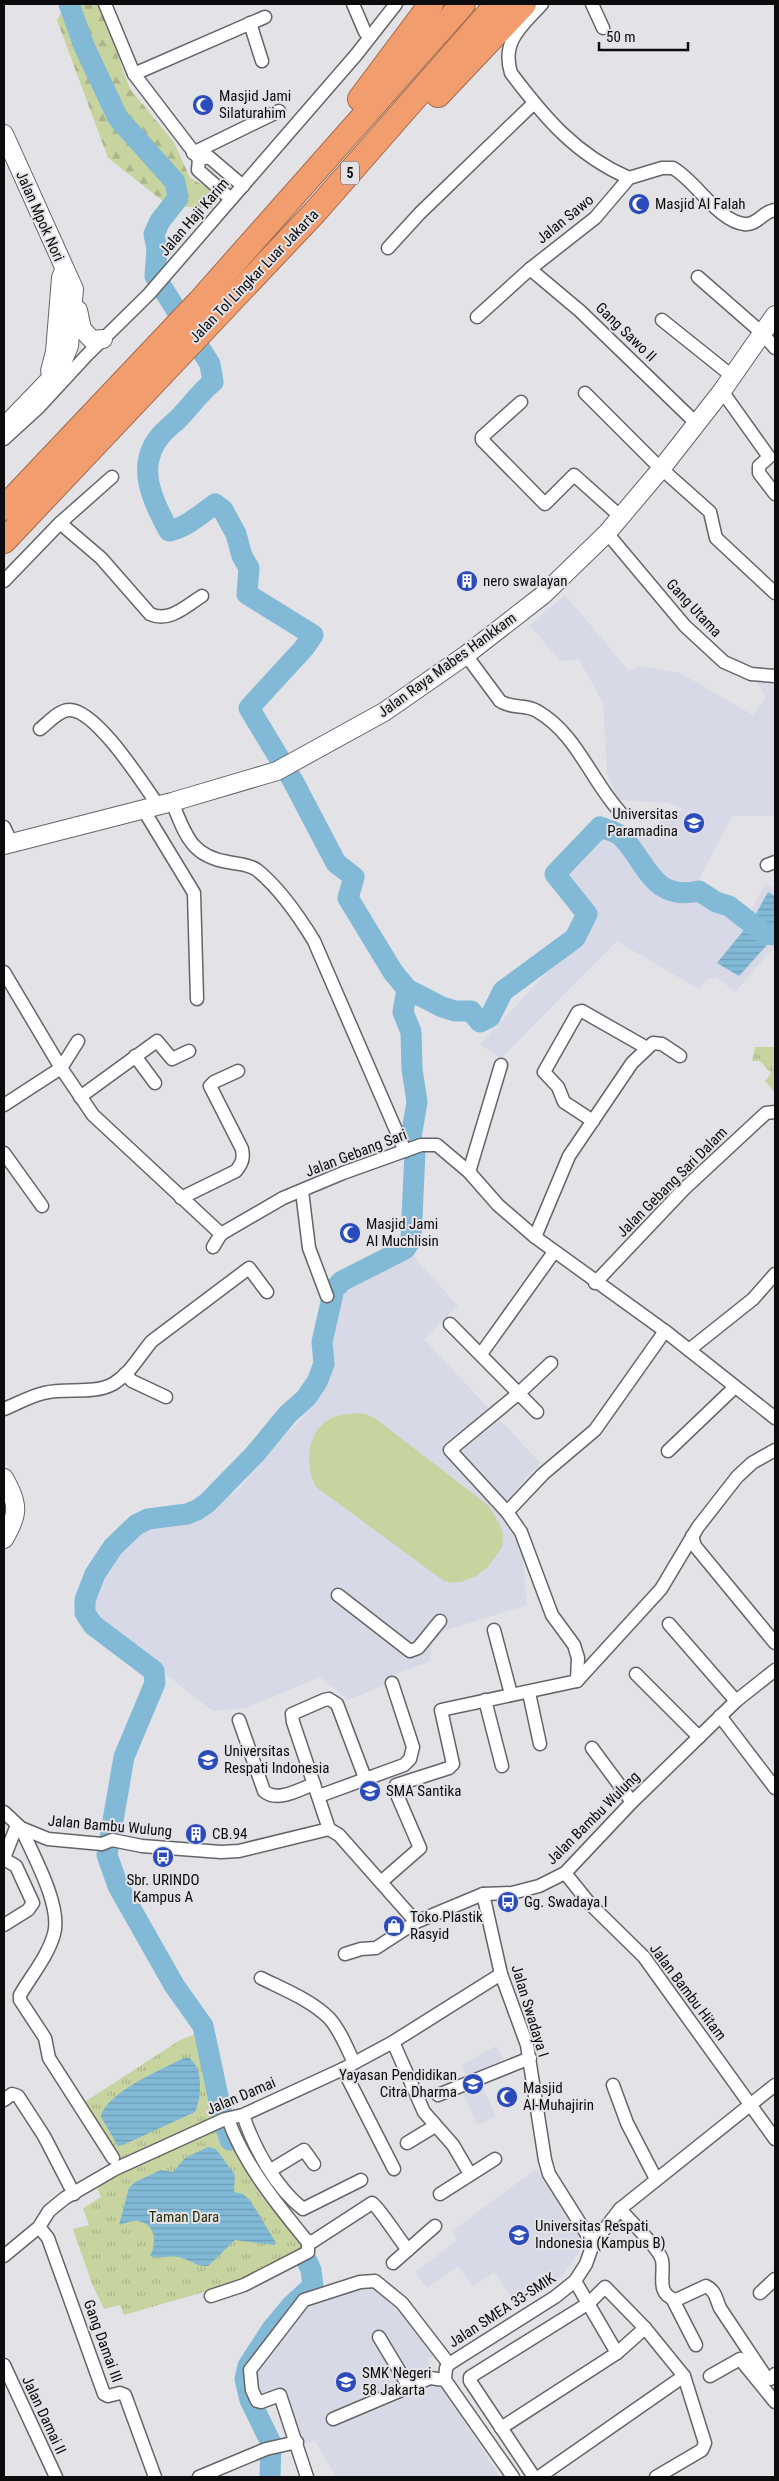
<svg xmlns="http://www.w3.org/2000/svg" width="779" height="2481" font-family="'Roboto Condensed',sans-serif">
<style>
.built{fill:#d8d9e6}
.grass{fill:url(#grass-tufts)}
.forest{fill:url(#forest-firs)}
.pitch{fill:#c7d4a0}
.water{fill:url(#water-rules)}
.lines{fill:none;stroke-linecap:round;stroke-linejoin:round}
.river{stroke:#81b9d6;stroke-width:21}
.street-casing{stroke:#646569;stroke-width:15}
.secondary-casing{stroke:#646569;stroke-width:20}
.highway-casing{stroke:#a16a4c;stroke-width:26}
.street{stroke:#fff;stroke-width:12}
.secondary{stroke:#fff;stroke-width:18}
.highway{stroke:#f19d6e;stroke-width:24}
.labels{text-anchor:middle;stroke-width:4;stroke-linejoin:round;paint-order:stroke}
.shield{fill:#e2e2e7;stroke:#4c4c4f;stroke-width:1}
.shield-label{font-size:14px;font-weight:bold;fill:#0c0c0e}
.poi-label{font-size:15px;fill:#0c0c0e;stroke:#e2e2e7;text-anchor:start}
.street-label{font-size:15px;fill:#0c0c0e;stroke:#e2e2e7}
.park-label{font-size:15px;fill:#293108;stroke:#e2e2e7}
</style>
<defs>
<pattern id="grass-tufts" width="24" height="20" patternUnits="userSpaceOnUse" patternTransform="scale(1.25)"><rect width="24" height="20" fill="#c7d4a0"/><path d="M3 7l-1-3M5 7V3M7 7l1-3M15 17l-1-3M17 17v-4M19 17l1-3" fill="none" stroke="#aab589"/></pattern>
<pattern id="forest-firs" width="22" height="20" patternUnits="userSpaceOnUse" patternTransform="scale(1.25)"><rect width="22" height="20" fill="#c7d4a0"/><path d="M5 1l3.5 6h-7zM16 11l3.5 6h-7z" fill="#aab589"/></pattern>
<pattern id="water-rules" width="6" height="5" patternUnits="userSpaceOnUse" patternTransform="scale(1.25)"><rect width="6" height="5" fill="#81b9d6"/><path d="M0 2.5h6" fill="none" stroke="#6e9eb6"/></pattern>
</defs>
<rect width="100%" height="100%" fill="#e2e2e7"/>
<g class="built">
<path d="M565,595l64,76 10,-5 41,7 73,42 13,-18 -11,-18 20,-13v150h-43l-40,77 52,30 22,-40 9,7v57l-40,45 -19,-15 -11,3 -5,10 -83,-49 -116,117 -21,-14 112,-119 -44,-44 52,-52 14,12 16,-3 53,-29 -15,-6 -50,-3 -11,-27 -4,-70 -24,-44 -19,2 -30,-36z"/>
<path d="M408,1250l50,56 -34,33 116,124 -42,47 20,29 5,18 4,48 -83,26 -12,13 -3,18 -33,12 -14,12 -34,14 -28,-23 -74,31 -33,3 -119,-92 -5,-8 -1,-8 9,-25 28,-38 18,-14 51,-9 45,-28 38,-45 39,-40 13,-44 1,-38 5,-25z"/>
<path d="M496,2046l10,18 -27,16 17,36 -19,9 -17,-39 9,-5 -7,-16z"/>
<path d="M536,2169l42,58 6,12 -5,13 -15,21 -47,32 -23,-33 -21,15 -15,-21 -31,22 -12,-16 43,-32 -6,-9z"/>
<path d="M373,2284l28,22 33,49 -6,4 1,7 71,111h-164l-21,-36 -16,4 -18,-52 -10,-2 -13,6 -4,-29 46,-61z"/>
</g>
<g class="grass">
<path d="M755,1047h20v46l-10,-12 6,-8 -11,-12h-8z"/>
<path d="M201,2032l23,101 34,59 44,54 -2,6 -58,29 -118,34 -4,-10 -16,4 -12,-25 -19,-55 16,-4 -6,-17 18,-11 -6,-13 27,-14 -42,-65 100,-65z"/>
</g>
<path class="forest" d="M66,4h33l31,85 44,53 16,36 20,11 3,20 -45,-4 -60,-47 -51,-138z"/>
<path class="pitch" d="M358,1413l8,1 10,5 113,87 11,19 3,10 -1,12 -14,20 -12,9 -12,5 -11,2 -9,-2 -128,-94c-11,-20 -10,-54 12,-67 9,-6 20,-6 30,-7z"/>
<g class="water">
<path d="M768,892l7,4v40l-36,40 -22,-13 36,-44z"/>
<path d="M186,2057c18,5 16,42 9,55l-72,33 -5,1 -17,-29c5,-25 64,-49 85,-60z"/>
<path d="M208,2147l8,2 19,26 -1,17 9,2 7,6 26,43 -2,2 -39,-5 -27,26c-12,1 -18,-7 -30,-9 -10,-2 -18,2 -28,-1 7,-13 6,-32 -12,-35 -7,-1 -13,3 -19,4l10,-37 6,-6 26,-12 12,2 12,-14z"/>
</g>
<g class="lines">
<g class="river">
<path d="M69,4l15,42 34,72 57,64 3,16 -18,23 -6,13 3,15 -2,27 55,88 3,18c-14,11 -22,24 -35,37 -5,5 -12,10 -17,16 -26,30 -9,65 8,96 18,-4 32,-17 46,-27l8,6 13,24 6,22 7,12 -2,26 66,41 -9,13 -55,60 44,73 43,82 18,14 -6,21 45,74 14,17 35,18 13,4h16l9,11 10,-5 13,-26 72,-53 12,-24 -32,-40 45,-47c7,3 16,4 22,10 25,25 30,65 77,54l17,11 13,4 36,28 10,1"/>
<path d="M407,989l-4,23 8,20 1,37 5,33 -6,35 2,8"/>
<path d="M230,2140l-8,-25 -19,-89 -29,-41 -56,-99 -11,-31 17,-98 31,-74 -1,-12 -61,-46 -8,-12v-13l10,-26 18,-27 23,-22 12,-6 39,-5 10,-4 10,-7 48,-49 33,-40 18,-16 11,-16 7,-18 -2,-22 12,-53 8,-8 63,-32 6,-9 4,-89"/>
<path d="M270,2477l1,-34 -21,-43 -5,-21 3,-13 24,-37 20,-24 21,-19 -2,-16 -4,-9"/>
</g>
<g class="street-casing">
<g id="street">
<path d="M105,4l29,70 65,85"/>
<path d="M353,4l12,28 5,5"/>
<path d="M542,4c-20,22 -41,37 -31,69 34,45 65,82 118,105"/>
<path d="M592,4l11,24"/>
<path d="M250,23l12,38"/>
<path d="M134,74l131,-57"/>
<path d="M193,153l86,-42"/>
<path d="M199,159l10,-2 34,29"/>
<path d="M199,159l-1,11 33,29"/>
<path d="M388,248l32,-35 114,-110"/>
<path d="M530,269l50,42 116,112"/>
<path d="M698,277l64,56 13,15"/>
<path d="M477,317l53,-48 65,-51 34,-40 33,-10h11c23,13 45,53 71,56 13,2 19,-13 31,-14"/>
<path d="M662,320l70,56"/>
<path d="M722,391l47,66 -10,9v7l16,21"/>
<path d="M585,393l70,70 55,49 6,26 59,55"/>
<path d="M521,402l-39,35v3l63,64 29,-29 47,42"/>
<path d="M4,439l35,-32 48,-52 62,-61 207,-239 40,-51"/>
<path d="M60,523l41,35 49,56c19,9 36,-8 52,-18"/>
<path d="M607,533l78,93 39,36 27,12 24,2"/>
<path d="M4,581l56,-58 52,-46"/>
<path d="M466,655l34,46c11,8 26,3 37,10 40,23 53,68 83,101"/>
<path d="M40,729c8,-6 19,-19 29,-19 27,-1 74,74 89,95"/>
<path d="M172,802c13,31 18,54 56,60 9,2 21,2 29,8 21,17 43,48 57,71l91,210"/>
<path d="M143,809l51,84 3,106"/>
<path d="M4,827l7,15"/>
<path d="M767,865l8,-3"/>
<path d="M4,972l57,96 17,-27"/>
<path d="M135,1056l20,27"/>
<path d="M80,1097l77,-56 15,18 17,-8"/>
<path d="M4,1105l57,-37 32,47 128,119 62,-36 60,-25 78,-28h16l32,27 29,33 37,32 130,94 110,87"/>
<path d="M593,1121l-29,-19 -6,-15 -14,-15 34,-60 4,-1 65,37"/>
<path d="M4,1153l38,53"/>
<path d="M469,1172l32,-107"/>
<path d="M302,1191l7,57 18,48"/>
<path d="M181,1198l55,-27c6,-8 8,-12 6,-22l-32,-63 4,-4 24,-11"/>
<path d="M535,1237l34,-81 63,-93 21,-20 9,1 18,12"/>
<path d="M213,1247l8,-13"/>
<path d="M595,1283l89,-94 82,-76 9,-1"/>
<path d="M450,1324l87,88"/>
<path d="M689,1350l64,-51 22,-25"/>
<path d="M481,1354l73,-102"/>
<path d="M551,1363l-32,30 -69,57 57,62 14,20 31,83 22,30 4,13 -1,23"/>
<path d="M125,1374l7,7 34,16"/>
<path d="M4,1409c13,-5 26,-13 40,-16 22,-6 48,2 69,-9 18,-11 26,-28 39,-43l97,-73 18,24"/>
<path d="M668,1451l67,-64"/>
<path d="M507,1512l36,-38 52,-44 70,-99"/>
<path d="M692,1536l3,10 80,97"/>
<path d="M338,1595l72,56 8,-3 22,-27"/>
<path d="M669,1624l67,77"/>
<path d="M494,1630l17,64"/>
<path d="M636,1674l63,63"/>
<path d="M529,1693l11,51"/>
<path d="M485,1700l17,66"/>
<path d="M720,1716l55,72"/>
<path d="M239,1720l25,71c13,12 36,-2 50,-7"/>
<path d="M592,1748l40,54"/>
<path d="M319,1796l85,-31 6,-6 3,-12 -21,-64"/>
<path d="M4,1812l17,16 27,11 54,5 10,-4 30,6 79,6 18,-1 90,-22 10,6 77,87 67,-28 29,-1 27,-7 26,-13 67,-71 67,-65 37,-36 39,-31"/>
<path d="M21,1828c12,27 41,78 33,106 -6,22 -23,42 -34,61v5l25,38 4,20 64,100"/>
<path d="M329,1829l-36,-107 -1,-8 32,-14 5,-1 8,5 28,74"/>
<path d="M4,1858l13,-33"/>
<path d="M4,1859l12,7 17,37 -5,7 -24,15"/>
<path d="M565,1873l25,31 54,53 131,182"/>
<path d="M381,1882l39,-34 -25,-58 1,-5 53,-17 4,-4 -12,-54 136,-29 84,-92 37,-62 39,-50 15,-14 23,-13"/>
<path d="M483,1894l18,80 26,71 18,115 4,14 44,70"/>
<path d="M345,1954l16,-5 15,-1 40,-26"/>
<path d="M261,1978c22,11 50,22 68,40 11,12 18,30 25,45"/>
<path d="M393,2042l31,70 29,33 17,29"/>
<path d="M343,2069l51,100"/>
<path d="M613,2085l14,38 29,56"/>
<path d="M438,2095l92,-37"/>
<path d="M4,2100l8,-6 6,2 26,40 30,58"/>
<path d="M243,2115c11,33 33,73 60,94l58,-29"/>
<path d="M228,2119c16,45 48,84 78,121l6,2 60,-39c7,4 28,38 36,47"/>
<path d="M407,2143l28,-17"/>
<path d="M271,2170l33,-20 10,14"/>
<path d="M440,2194l55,-35"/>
<path d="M620,2209c9,11 39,39 42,51 3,15 -7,34 14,40l30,-14c10,5 10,13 14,22l46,69 4,2 5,-5"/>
<path d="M39,2227l9,11 56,156 4,2 12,-3 5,2 30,82"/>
<path d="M4,2256l35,-29 10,-16 16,-13 50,-29 110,-50 18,-4 100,-46 50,-27 108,-68"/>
<path d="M393,2263l42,-37"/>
<path d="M575,2281l42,72"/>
<path d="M760,2293l15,-14"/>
<path d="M211,2296l33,-11 64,-33v-10"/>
<path d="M673,2300l23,45"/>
<path d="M379,2337l30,50"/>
<path d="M4,2365l52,112"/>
<path d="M710,2376l30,-17 35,43"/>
<path d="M333,2419l97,-41 15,2"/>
<path d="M501,2428l116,-75 28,-25"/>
<path d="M199,2477l67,-28 31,-7"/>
<path d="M307,2477l-27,-82 -19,7 -4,-1 -5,-11 -2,-20 54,-70 56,-18 15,-1 27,22 47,61"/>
<path d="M513,2477l-68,-97 1,-12 3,-4 106,-67 20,-16 11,-17 7,-20 27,-35 155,-124"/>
<path d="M534,2477l-64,-96v-4l119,-74 16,-16 40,41 39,48 21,67 -3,7 -46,27"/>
<path d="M539,2477l145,-101"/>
</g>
</g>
<g class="secondary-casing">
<g id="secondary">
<path d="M4,134l70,155 -5,57 -10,24 -55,57"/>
<path d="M78,310l4,19 10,11 11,-1"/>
<path d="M50,371l5,-19 6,-74 3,-8"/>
<path d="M4,845l168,-43 105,-31 107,-59 82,-57 77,-60 64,-62 54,-64 61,-78 53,-76"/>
<path d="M4,1478c15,26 15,36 0,61"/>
</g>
</g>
<g class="highway-casing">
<g id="highway">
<path d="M438,95l86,-91"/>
<path d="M360,99l71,-95"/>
<path d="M4,508l196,-207 263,-297"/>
<path d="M4,541l311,-329 182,-208"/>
</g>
</g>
<use href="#street" class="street"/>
<use href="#secondary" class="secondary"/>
<use href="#highway" class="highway"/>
</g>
<defs>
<g id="mosque-disc" transform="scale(1.125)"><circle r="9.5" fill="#2c4bbb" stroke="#e2e2e7"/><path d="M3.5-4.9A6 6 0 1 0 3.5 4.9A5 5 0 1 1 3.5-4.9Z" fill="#fff"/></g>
<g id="building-disc" transform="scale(1.125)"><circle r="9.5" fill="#2c4bbb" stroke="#e2e2e7"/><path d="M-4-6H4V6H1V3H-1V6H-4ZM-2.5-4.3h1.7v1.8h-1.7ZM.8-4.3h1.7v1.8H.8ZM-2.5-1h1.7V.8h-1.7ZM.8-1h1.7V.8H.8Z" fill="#fff"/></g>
<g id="university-disc" transform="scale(1.125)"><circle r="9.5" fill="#2c4bbb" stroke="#e2e2e7"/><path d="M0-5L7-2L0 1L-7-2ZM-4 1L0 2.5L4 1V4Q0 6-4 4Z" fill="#fff"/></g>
<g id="school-disc" transform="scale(1.125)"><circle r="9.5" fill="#2c4bbb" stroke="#e2e2e7"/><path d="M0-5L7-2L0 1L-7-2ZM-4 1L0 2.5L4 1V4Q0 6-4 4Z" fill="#fff"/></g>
<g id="bus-disc" transform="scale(1.125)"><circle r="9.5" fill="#2c4bbb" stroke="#e2e2e7"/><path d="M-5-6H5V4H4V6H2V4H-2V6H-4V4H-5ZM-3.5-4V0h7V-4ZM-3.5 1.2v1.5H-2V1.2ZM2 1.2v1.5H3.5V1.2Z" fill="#fff"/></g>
<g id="shop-disc" transform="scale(1.125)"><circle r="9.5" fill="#2c4bbb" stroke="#e2e2e7"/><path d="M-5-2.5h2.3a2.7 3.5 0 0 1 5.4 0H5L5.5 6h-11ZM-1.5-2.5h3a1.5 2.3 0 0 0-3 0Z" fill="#fff"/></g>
</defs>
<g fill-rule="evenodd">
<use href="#mosque-disc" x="203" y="105"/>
<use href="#mosque-disc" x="639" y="204"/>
<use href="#building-disc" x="467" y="581"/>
<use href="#university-disc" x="694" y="823"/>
<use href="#mosque-disc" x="350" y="1233"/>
<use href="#university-disc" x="208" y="1760"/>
<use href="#school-disc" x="370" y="1791"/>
<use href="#building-disc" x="196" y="1834"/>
<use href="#bus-disc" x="163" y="1857"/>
<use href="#bus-disc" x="508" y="1902"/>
<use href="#shop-disc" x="394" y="1926"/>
<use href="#school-disc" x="473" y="2084"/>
<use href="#mosque-disc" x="507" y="2097"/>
<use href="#university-disc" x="519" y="2235"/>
<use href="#school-disc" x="346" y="2382"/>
</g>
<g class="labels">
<rect class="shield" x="341" y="161.5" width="18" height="23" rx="4"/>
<g class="shield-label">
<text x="350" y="178">5</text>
</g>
<g class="poi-label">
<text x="219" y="101">Masjid Jami<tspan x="219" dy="17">Silaturahim</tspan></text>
<text x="655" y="209">Masjid Al Falah</text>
<text x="483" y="586">nero swalayan</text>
<text x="678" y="819" text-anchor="end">Universitas<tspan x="678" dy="17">Paramadina</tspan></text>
<text x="366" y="1229">Masjid Jami<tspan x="366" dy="17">Al Muchlisin</tspan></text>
<text x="224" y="1756">Universitas<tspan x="224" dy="17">Respati Indonesia</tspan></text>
<text x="386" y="1796">SMA Santika</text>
<text x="212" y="1839">CB.94</text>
<text x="163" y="1885" text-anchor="middle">Sbr. URINDO<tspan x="163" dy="17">Kampus A</tspan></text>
<text x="524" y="1907">Gg. Swadaya I</text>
<text x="410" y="1922">Toko Plastik<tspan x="410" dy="17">Rasyid</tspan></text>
<text x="457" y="2080" text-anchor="end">Yayasan Pendidikan<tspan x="457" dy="17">Citra Dharma</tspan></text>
<text x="523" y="2093">Masjid<tspan x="523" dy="17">Al-Muhajirin</tspan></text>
<text x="535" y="2231">Universitas Respati<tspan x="535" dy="17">Indonesia (Kampus B)</tspan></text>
<text x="362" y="2378">SMK Negeri<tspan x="362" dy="17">58 Jakarta</tspan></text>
</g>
<g class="street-label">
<text transform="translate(40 216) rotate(66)" y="5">Jalan Mpok Nori</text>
<text transform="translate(194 217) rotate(-49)" y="5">Jalan Haji Karim</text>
<text transform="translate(565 219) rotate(-39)" y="5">Jalan Sawo</text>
<text transform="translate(254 276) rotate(-46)" y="5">Jalan Tol Lingkar Luar Jakarta</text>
<text transform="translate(626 332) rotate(44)" y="5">Gang Sawo II</text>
<text transform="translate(694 608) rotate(47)" y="5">Gang Utama</text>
<text transform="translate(447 665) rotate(-36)" y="5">Jalan Raya Mabes Hankkam</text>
<text transform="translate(356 1153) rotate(-21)" y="5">Jalan Gebang Sari</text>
<text transform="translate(672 1182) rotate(-45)" y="5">Jalan Gebang Sari Dalam</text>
<text transform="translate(593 1818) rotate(-45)" y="5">Jalan Bambu Wulung</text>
<text transform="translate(110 1826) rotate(5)" y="5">Jalan Bambu Wulung</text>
<text transform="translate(688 1992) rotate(53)" y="5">Jalan Bambu Hitam</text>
<text transform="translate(530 2011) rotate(73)" y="5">Jalan Swadaya I</text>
<text transform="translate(241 2096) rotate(-23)" y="5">Jalan Damai</text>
<text transform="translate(502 2310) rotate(-33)" y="5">Jalan SMEA 33-SMIK</text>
<text transform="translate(103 2341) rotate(70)" y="5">Gang Damai III</text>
<text transform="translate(44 2415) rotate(65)" y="5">Jalan Damai II</text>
</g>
<g class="park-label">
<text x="184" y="2222">Taman Dara</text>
</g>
</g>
<rect width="779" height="2481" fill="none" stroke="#0c0c0e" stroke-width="10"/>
<path d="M599 42v8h89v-8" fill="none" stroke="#0c0c0e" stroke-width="2.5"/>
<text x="606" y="42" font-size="15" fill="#0c0c0e" stroke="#e2e2e7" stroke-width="4" paint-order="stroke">50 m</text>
</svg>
